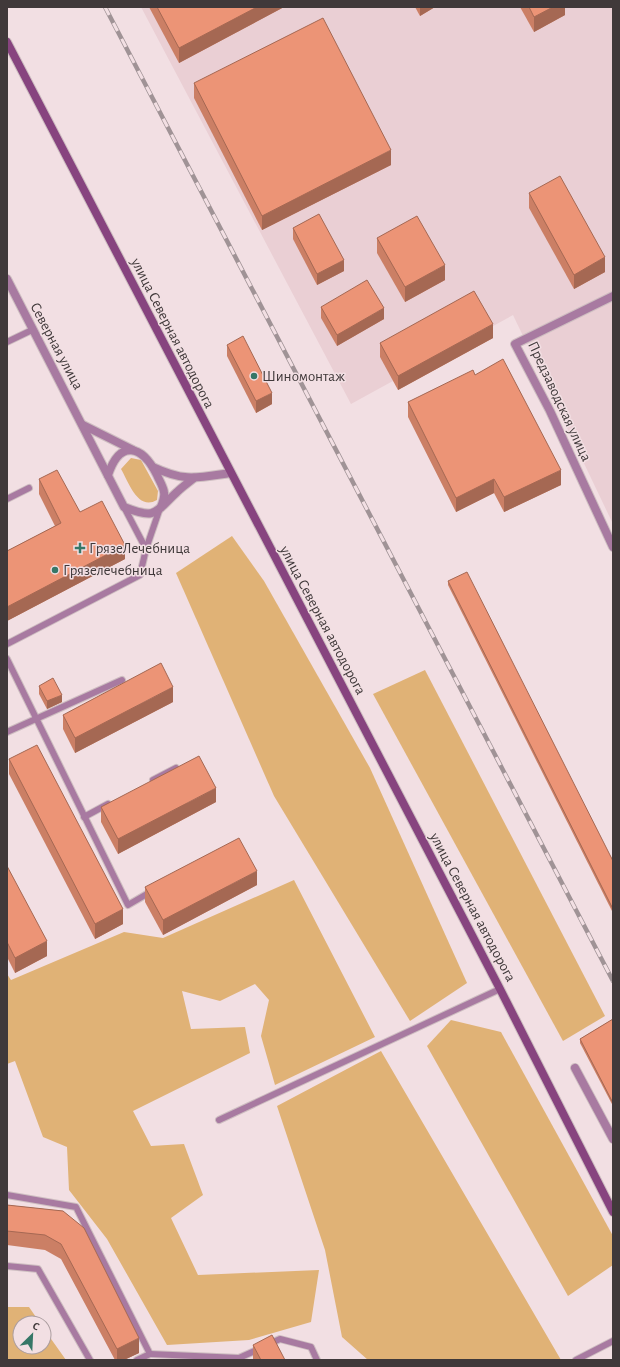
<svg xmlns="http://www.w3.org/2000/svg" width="620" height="1367" font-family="'Alegreya Sans',sans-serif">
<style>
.built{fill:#eacfd4}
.green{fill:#e0b276}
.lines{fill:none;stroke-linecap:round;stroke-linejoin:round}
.service-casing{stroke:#cebec1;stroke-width:8}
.minor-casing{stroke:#cebec1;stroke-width:10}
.secondary-casing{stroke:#cebec1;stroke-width:10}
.service{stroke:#a87aa1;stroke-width:6}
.minor{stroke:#a87aa1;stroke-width:8}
.secondary{stroke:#87447f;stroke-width:8}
.rail-casing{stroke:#a09396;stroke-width:4.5}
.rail{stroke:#f2dfe3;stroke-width:3;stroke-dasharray:9;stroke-linecap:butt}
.wall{fill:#cb7f65}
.shaded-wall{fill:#a56853}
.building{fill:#ec9476;stroke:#a56853}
.poi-dot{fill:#367767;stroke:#f2dfe3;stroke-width:1.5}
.labels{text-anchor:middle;stroke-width:3;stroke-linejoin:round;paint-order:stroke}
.street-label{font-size:15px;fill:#40393a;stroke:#f2dfe3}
.poi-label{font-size:15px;fill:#40393a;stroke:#f2dfe3;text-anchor:start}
</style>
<rect width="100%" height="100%" fill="#f2dfe3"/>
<path class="built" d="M141,7h472v517l-100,-209 -162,89z"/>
<g class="green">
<path d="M131,458l10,2 17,31 -1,9c-19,11 -28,-17 -36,-31z"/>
<path d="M232,536l32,45 106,187 97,215 -57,38 -136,-225 -98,-223z"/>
<path d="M425,670l180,346 -42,25 -190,-347z"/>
<path d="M294,880l81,157 -100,48 -14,-49 8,-36 -14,-16 -35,17 -38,-10 9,38 54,-2 5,26 -117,58 18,35 33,-2 19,51 -32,23 27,57 121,-5 -8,52 -62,18 -82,5 -60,-106 -38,-49 -2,-43 -24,-10 -28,-76 -8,3v-90l4,6 113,-48 39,6z"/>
<path d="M451,1020l50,12 112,204v29l-45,31 -141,-250z"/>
<path d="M381,1051l180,309h-193l-26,-23 -17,-87 -48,-144z"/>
<path d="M7,1307h22l11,16h-20v24h24v-18l22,31h-59z"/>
</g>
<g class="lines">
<g class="service-casing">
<g id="service">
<path d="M7,342l25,-12"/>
<path d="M7,499l22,-11"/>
<path d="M124,507l22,42"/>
<path d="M7,644l133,-69 6,-26 13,-38"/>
<path d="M7,659l121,246 24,-14"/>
<path d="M7,732l115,-52"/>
<path d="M153,780l23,-12"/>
<path d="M84,817l24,-13"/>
<path d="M219,1120l281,-131"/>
<path d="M7,1195l69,12 74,147 -13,6"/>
<path d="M7,1266l31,3 52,91"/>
<path d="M269,1344l11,-5 31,8 6,13"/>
<path d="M150,1354l89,4 1,2"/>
<path d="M239,1358l20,-9"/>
<path d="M576,1360l37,-19"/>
</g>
</g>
<g class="minor-casing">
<g id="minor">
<path d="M7,279l117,228c33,13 30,6 53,-15 5,-5 11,-9 17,-14"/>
<path d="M613,296l-98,48 35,67 63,136"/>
<path d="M83,425l50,25"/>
<path d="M153,467c32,15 43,11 77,6"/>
<path d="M108,475c12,-36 34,-30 49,0 2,5 6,11 7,17 1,5 -1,10 -3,15"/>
<path d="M575,1068l38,71"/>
</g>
</g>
<g class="secondary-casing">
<path id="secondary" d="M7,42l493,947 113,223"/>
</g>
<use href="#service" class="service"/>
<use href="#minor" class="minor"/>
<use href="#secondary" class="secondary"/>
<g class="rail-casing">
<path id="rail" d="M105,7l508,974"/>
</g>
<use href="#rail" class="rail"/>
</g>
<g class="wall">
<path d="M149,7h135l-105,56z"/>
<path d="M415,7h20l-15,9z"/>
<path d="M520,7h45v8l-31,17z"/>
<path d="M194,83l197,82 -129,65 -68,-132z"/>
<path d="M529,193l76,79 -31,17 -45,-81z"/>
<path d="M293,228l51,43 -27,14 -24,-46z"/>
<path d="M377,238l68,42 -40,22 -28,-49z"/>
<path d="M321,307l63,12 -47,27 -16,-28z"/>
<path d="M493,338l-95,52 -18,-33v-14z"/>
<path d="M227,345l45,59 -16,9 -29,-57z"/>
<path d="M475,375l86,110 -57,27 -10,-19 -38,19 -48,-95v-15z"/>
<path d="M39,479l41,33 45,47 -118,62v-70l48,-25 -16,-32z"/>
<path d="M448,581l165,280v52l-165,-328z"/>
<path d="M39,686l23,16 -15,7 -8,-15z"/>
<path d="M173,702l-98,51 -12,-24v-14z"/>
<path d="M9,759l114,165 -28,15 -86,-165z"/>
<path d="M216,802l-98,52 -17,-32v-15z"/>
<path d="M7,866l40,90 -32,17 -8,-16z"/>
<path d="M257,885l-94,50 -18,-33v-15z"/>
<path d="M613,1019v87l-33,-63v-4z"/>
<path d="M7,1205l56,6 76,142 -15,7h-9l-54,-101 -16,-9 -38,-5z"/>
<path d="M253,1345l32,15h-32z"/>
</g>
<g class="shaded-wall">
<path d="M257,7h27l-105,56v-15z"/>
<path d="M420,7h15l-15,9z"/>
<path d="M553,7h12v8l-31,17v-15z"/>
<path d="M391,150v15l-129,65v-14z"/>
<path d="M605,257v15l-31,17v-14z"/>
<path d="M344,260v11l-27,14v-11z"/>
<path d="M445,265v15l-40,22v-15z"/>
<path d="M384,308v11l-47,27v-11z"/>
<path d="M493,324v14l-95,52v-14z"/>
<path d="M272,393v11l-16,9v-12z"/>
<path d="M561,470v15l-57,27v-15z"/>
<path d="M494,479v14l-38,19v-14z"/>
<path d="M125,545v14l-118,62v-14z"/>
<path d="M173,687v15l-98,51v-15z"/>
<path d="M62,695v7l-15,7v-8z"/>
<path d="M216,788v14l-98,52v-15z"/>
<path d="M257,871v14l-94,50v-15z"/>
<path d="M123,909v15l-28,15v-15z"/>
<path d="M47,941v15l-32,17v-15z"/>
<path d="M139,1338v15l-15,7h-7v-11z"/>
</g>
<g class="building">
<path d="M157,7h100l-78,41z"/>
<path d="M529,7h24l-19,10z"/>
<path d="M323,18l68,132 -129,66 -68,-133z"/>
<path d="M560,176l45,81 -31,18 -45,-82z"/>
<path d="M319,214l25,46 -27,14 -24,-46z"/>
<path d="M417,216l28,49 -40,22 -28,-49z"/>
<path d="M367,280l17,28 -47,27 -16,-28z"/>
<path d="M474,291l19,33 -95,52 -18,-33z"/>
<path d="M243,336l29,57 -16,8 -29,-56z"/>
<path d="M503,359l58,111 -57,27 -10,-18 -38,19 -48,-96 65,-32 2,5z"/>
<path d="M57,470l23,42 22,-11 23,44 -118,62v-56l54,-28 -22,-44z"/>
<path d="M467,572l146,289v48l-165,-328z"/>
<path d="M161,663l12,24 -98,51 -12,-23z"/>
<path d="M53,678l9,17 -15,6 -8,-15z"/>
<path d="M37,745l86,164 -28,15 -86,-165z"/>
<path d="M199,756l17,32 -98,51 -17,-32z"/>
<path d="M239,838l18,33 -94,49 -18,-33z"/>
<path d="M7,866l40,75 -32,17 -8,-16z"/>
<path d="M613,1019v84l-33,-64z"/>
<path d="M7,1205l56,6 21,17 55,110 -22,11 -56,-105 -16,-9 -38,-4z"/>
<path d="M272,1335l13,25h-24l-8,-15z"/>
</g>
<g class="poi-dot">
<circle cx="254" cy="376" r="4"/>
<path d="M78 542h4v4h4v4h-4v4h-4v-4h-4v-4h4z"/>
<circle cx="55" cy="570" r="4"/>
</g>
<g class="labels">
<g class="street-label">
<text transform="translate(173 333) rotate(63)" y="5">улица Северная автодорога</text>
<text transform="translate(57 346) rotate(62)" y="5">Северная улица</text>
<text transform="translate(560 401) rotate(65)" y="5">Предзаводская улица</text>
<text transform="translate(323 620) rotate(62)" y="5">улица Северная автодорога</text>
<text transform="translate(473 907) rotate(62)" y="5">улица Северная автодорога</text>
</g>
<g class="poi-label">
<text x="262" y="381">Шиномонтаж</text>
<text x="89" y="553">ГрязеЛечебница</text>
<text x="63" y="575">Грязелечебница</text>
</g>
</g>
<rect width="620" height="1367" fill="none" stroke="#40393a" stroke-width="16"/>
<g transform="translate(32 1335) rotate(24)"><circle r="19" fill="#f2dfe3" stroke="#ab9d9f"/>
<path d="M0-3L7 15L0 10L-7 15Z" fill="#367767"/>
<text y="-6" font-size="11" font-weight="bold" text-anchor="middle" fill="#40393a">С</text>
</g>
</svg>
